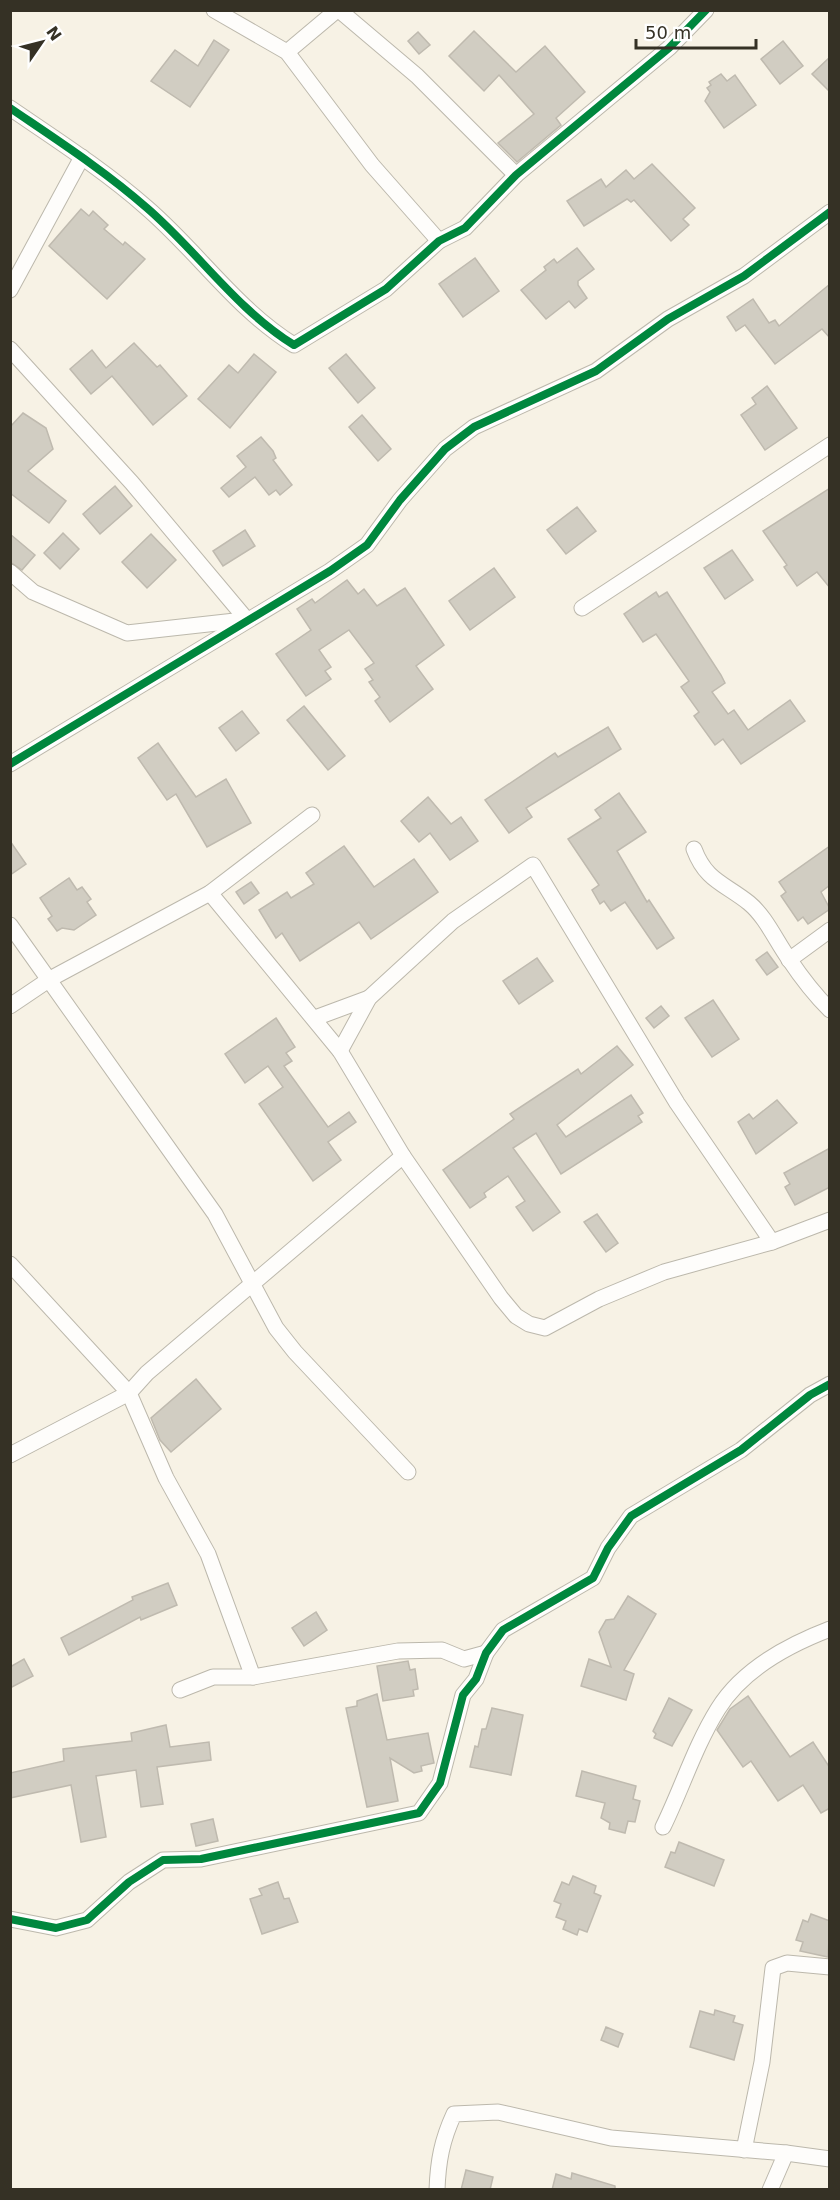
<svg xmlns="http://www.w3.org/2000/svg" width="840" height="2200" font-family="'DejaVu Sans',sans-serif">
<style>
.building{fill:#d1cdc2;stroke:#bfbaaf;stroke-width:1.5}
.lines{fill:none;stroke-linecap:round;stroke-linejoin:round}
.minor-casing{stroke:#bcb8ac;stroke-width:17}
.minor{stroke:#fefdfb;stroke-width:15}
.cycleway-casing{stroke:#fff;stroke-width:11}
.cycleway{stroke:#00873e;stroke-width:8}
</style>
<rect width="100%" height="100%" fill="#f7f2e5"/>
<g class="building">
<path d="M474,31l42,41 29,-26 40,46 -29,26 5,7 -44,37 -19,-19 36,-29 -35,-39 -15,16 -35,-35z"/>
<path d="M418,32l12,13 -11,9 -11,-13z"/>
<path d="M214,40l15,10 -39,57 -39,-26 24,-31 23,16z"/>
<path d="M783,41l20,25 -23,18 -19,-25z"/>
<path d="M830,57v35l-18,-18z"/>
<path d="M721,74l6,7 8,-6 21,30 -32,23 -19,-27 5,-9 -3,-4 4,-3 -2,-3z"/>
<path d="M652,164l43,44 -12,11 6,6 -18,16 -37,-41 -3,2 -4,-3 -43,27 -17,-25 34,-22 5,8 20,-17 8,9z"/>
<path d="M81,209l8,7 4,-5 15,14 -4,4 19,16 2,-3 20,17 -38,40 -58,-53z"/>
<path d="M577,248l17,21 -16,12v4l9,13 -12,10 -6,-7 -23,18 -25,-29 25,-20 -2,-3 10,-8 3,4z"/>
<path d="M475,258l24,33 -36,26 -24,-33z"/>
<path d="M830,284v54l-8,-9 -47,35 -30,-39 -9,6 -9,-14 26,-18 16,24 6,-3 4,6z"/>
<path d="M134,343l23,24 3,-2 27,31 -34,29 -41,-49 -21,18 -21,-25 22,-19 14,18z"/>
<path d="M254,354l22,18 -46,56 -32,-29 31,-34 9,8z"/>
<path d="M346,354l29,34 -17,15 -29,-35z"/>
<path d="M767,386l30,42 -32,22 -24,-35 15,-11 -4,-6z"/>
<path d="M23,413l23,15 7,21 -25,22 38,30 -17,22 -39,-30v-66z"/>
<path d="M362,415l29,34 -13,12 -29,-34z"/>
<path d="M261,437l12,14 3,7 -3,2 19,25 -12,10 -4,-5 -7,5 -14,-18 -26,20 -8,-9 25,-21 -9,-11z"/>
<path d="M115,486l17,20 -32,28 -17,-20z"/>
<path d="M830,488v100l-13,-16 -20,14 -13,-19 3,-2 -24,-34z"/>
<path d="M577,507l19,24 -30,23 -19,-24z"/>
<path d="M245,530l10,16 -32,20 -10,-15z"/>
<path d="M63,533l16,16 -19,20 -16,-16z"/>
<path d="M10,534l25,21 -13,15 -12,-8z"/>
<path d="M151,534l25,26 -29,28 -25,-26z"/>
<path d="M732,550l21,30 -28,19 -21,-31z"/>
<path d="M494,568l21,29 -45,33 -21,-29z"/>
<path d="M347,580l11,14 6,-5 13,17 28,-18 39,57 -28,21 17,23 -43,33 -15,-21 5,-4 -11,-15 4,-2 -8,-11 9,-6 -25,-33 -30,20 12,17 -6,4 6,8 -25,17 -30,-42 35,-24 -14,-21 15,-10 3,4z"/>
<path d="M656,592l3,5 8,-5 54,83 4,8 -13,9 16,22 6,-4 14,20 42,-30 15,21 -64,43 -18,-25 -8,6 -21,-29 5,-4 -18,-25 8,-6 -33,-47 -13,8 -19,-28z"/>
<path d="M304,706l41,50 -17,14 -41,-50z"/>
<path d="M242,711l17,22 -23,18 -17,-23z"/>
<path d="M608,727l13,22 -95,59 6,9 -23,16 -24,-33 70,-47 3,4z"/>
<path d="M158,743l38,54 30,-18 25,44 -44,24 -31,-53 -9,6 -29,-42z"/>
<path d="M619,793l27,39 -29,19 30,51 2,-2 25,38 -17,11 -32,-47 -14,9 -7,-10 -4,3 -8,-14 7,-5 -31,-46 33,-21 -6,-8z"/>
<path d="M428,797l23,27 10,-7 17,24 -28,19 -20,-27 -11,9 -18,-21z"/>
<path d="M10,841l16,23 -16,11z"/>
<path d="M344,846l30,41 40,-28 24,33 -67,47 -12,-17 -59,39 -18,-28 -6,5 -17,-28 28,-18 4,6 23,-14 -8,-11z"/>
<path d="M830,846v39l-9,7 9,17 -22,15 -5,-7 -5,4 -17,-25 5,-4 -7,-10z"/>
<path d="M69,878l8,12 5,-3 9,12 -4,3 9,13 -22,15 -12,-2 -5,3 -9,-12 4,-3 -12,-18z"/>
<path d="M251,882l8,11 -15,11 -8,-12z"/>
<path d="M767,952l11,15 -11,8 -11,-15z"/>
<path d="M537,958l16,23 -34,23 -16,-23z"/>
<path d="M713,1000l26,39 -27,18 -27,-39z"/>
<path d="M661,1006l8,10 -15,12 -8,-10z"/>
<path d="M276,1018l19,29 -9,6 6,8 -8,5 44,61 21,-15 7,10 -28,20 13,18 -28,21 -54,-77 24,-17 -15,-21 -23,17 -20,-29z"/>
<path d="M617,1046l16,19 -76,60 9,12 65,-42 12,18 -5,3 4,6 -81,52 -25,-41 -23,15 47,64 -27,19 -17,-24 9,-6 -17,-25 -24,17 2,4 -16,11 -27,-38 71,-51 -4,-5 68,-45 3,5z"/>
<path d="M777,1100l20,23 -41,31 -18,-32 11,-8 4,5z"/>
<path d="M830,1148v39l-35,18 -10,-18 5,-3 -6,-11z"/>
<path d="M597,1214l21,29 -12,9 -22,-30z"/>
<path d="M196,1379l25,30 -50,43 -11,-12 -9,-22z"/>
<path d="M168,1583l9,22 -36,15 -1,-3 -71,38 -8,-17 72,-38 -1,-3z"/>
<path d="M628,1596l28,18 -32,56 10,4 -8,26 -45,-14 8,-27 22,8 -12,-35 7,-12 8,-1z"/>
<path d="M316,1612l11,18 -23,16 -12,-18z"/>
<path d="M24,1659l9,17 -23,12v-21z"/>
<path d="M408,1661l2,9 5,-1 3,20 -5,1 1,6 -31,5 -6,-35z"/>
<path d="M377,1694l10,46 41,-7 6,30 -13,3 1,5 -8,2 -24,-15 8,43 -31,6 -21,-99 11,-2v-5z"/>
<path d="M748,1696l42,61 23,-15 17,26v40l-9,5 -18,-28 -25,16 -27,-40 -8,6 -26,-37 13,-21z"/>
<path d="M669,1698l23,12 -20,36 -18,-8 2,-4 -3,-3z"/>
<path d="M492,1708l31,7 -12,60 -41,-8 5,-21 3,1 4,-18h4z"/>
<path d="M166,1725l4,22 39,-5 2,18 -54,7 6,37 -22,3 -5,-37 -40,6 10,61 -25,5 -10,-57 -61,13v-25l54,-12 -1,-12 69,-8 -1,-8z"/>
<path d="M582,1771l54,15 -3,13 7,2 -5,21 -7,-1 -3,12 -16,-4 1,-6 -9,-5 4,-15 -29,-7z"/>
<path d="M213,1819l5,22 -22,5 -5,-22z"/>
<path d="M679,1842l45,18 -10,26 -49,-19 6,-15 4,1z"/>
<path d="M573,1876l23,10 -2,7 7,3 -14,36 -8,-3 -2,6 -14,-6 3,-8 -10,-4 5,-13 -7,-3 8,-19 7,3z"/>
<path d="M278,1882l6,17 5,-1 9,24 -36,12 -12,-35 12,-4 -3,-6z"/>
<path d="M811,1914l19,7 -2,36 -28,-6 3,-9 -7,-2 7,-20 5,2z"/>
<path d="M715,2010l20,6 -2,6 10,3 -9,35 -44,-13 10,-36 14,4z"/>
<path d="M606,2027l17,7 -5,13 -17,-7z"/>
<path d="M466,2170l27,7 -3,13h-29z"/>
<path d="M572,2173l43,13v4h-63l4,-16 15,5z"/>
</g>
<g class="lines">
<g class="minor-casing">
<g id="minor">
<path d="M214,10l73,42 85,113 67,76"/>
<path d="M339,10l78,66 99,99"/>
<path d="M287,52l50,-42"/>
<path d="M10,108c47,32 95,63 137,100 51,44 89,101 147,137l92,-56 53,-48 26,-13 51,-53 153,-127 37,-38"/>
<path d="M10,290l72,-133"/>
<path d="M10,349l122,134 115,137"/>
<path d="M10,572l23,20 94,41 117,-13"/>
<path d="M582,608l248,-163"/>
<path d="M10,764l320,-193 37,-26 33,-45 45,-51 29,-22 122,-56 72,-52 76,-43 86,-64"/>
<path d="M694,849c12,32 30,34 55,54 17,14 27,38 40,56 12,18 26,36 41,51"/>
<path d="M210,893l130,158 63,105 98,142 15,18 13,8 16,4 54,-29 65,-27 108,-30 58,-22"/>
<path d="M10,925l205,289 61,114 19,24 113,120"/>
<path d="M789,960l41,-30"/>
<path d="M10,1006l40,-27 160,-86 102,-78"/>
<path d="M315,1018l54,-20"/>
<path d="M340,1051l29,-53 84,-77 80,-56 144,238 95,139"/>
<path d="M10,1264l119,129 37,85 42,76 45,123"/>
<path d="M10,1455l119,-62 18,-20 256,-217"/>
<path d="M180,1690l33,-13h40l145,-26 44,-1 22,9 22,-6"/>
<path d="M663,1827c19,-39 32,-81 55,-118 24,-39 70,-64 112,-80"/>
<path d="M10,1919l46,9 31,-8 42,-38 34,-22 38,-1 218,-46 21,-30 23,-88 13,-16 10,-26 17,-23 90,-52 15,-30 23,-32 110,-66 69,-55 20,-11"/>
<path d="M744,2150l18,-88 11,-94 14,-5 43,4"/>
<path d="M437,2190c1,-29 5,-50 17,-76l44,-2 113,26 175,15 44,6"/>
<path d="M770,2190l16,-37"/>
</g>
</g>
<use href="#minor" class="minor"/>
<g class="cycleway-casing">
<g id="cycleway">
<path d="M10,108c47,32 95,63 137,100 51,44 89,101 147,137l92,-56 53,-48 26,-13 51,-53 153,-127 37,-38"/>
<path d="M10,764l320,-193 37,-26 33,-45 45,-51 29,-22 122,-56 72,-52 76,-43 86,-64"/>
<path d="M10,1919l46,9 31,-8 42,-38 34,-22 38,-1 218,-46 21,-30 23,-88 13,-16 10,-26 17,-23 90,-52 15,-30 23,-32 110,-66 69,-55 20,-11"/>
</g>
</g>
<use href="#cycleway" class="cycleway"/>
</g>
<rect width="840" height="2200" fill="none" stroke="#353125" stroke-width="24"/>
<g transform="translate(42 42) rotate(55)" stroke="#ffffff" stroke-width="4.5" paint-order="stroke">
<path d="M0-4.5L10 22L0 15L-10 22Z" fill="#353125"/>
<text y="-9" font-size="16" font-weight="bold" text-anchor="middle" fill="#353125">N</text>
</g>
<path d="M636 39v9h120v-9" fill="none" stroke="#353125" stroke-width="3"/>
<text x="645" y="39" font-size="18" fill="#353125" stroke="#ffffff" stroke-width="4.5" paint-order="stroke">50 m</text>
</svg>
